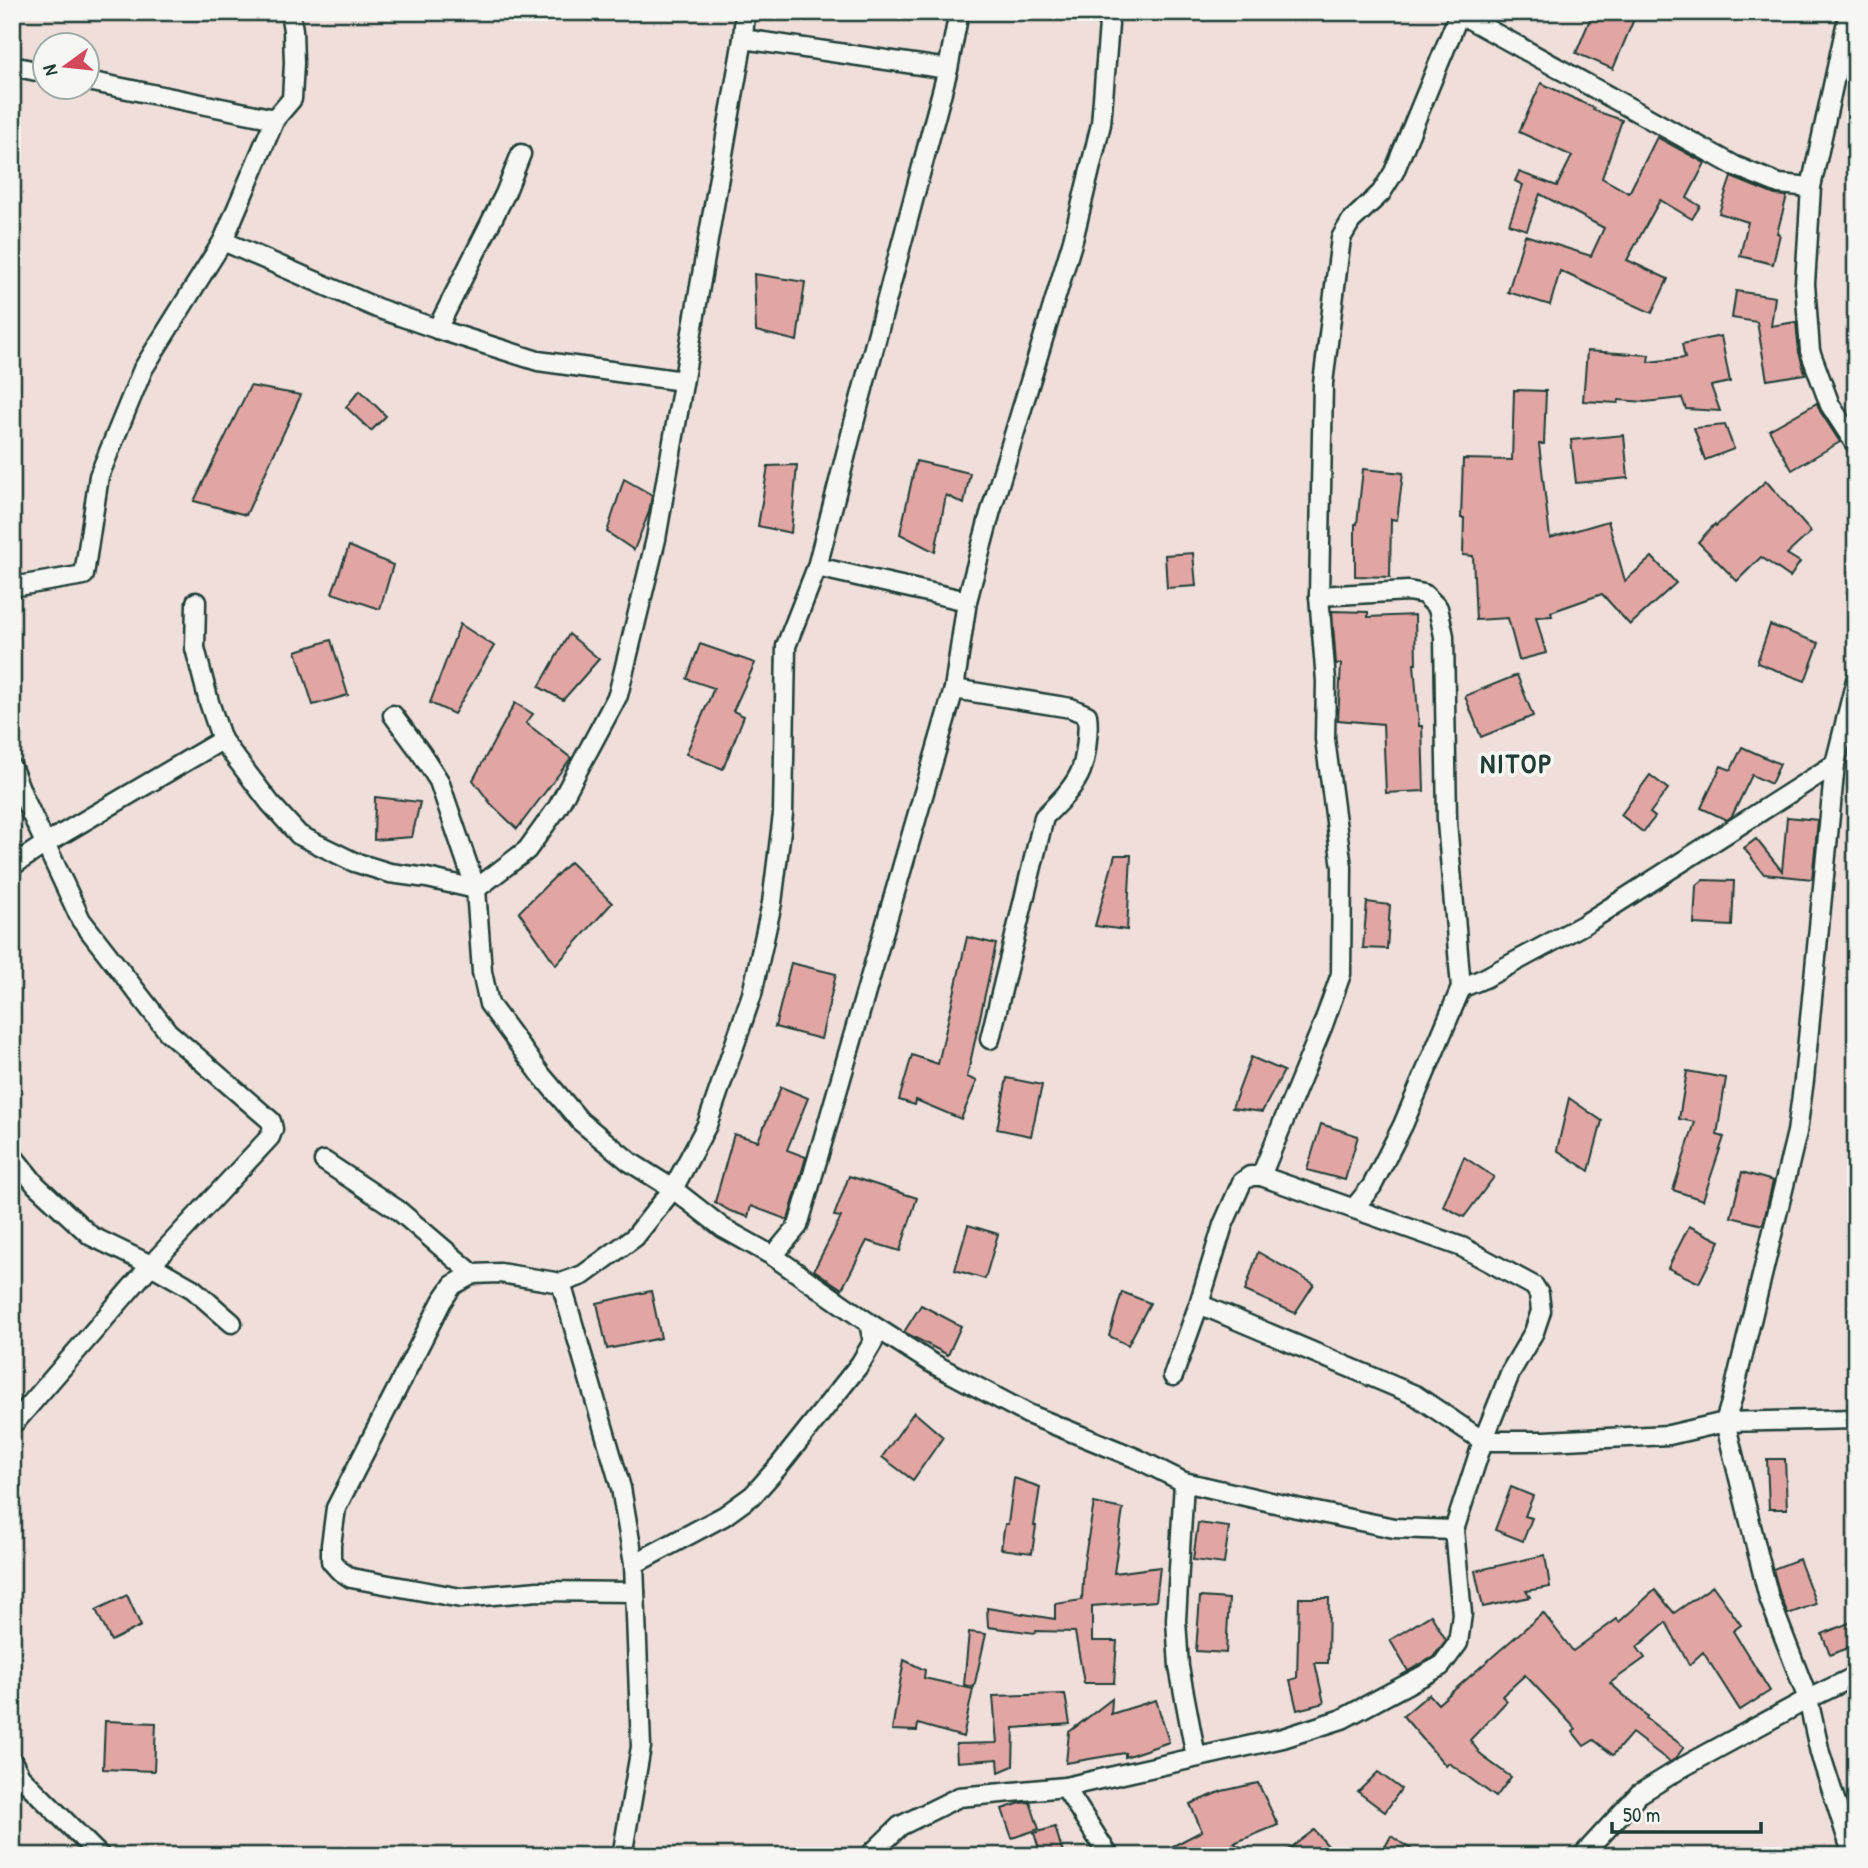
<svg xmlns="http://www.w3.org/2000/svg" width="1868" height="1868" font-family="'Patrick Hand',sans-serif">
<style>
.building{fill:#e1a6a4;stroke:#1f3d34;stroke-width:2}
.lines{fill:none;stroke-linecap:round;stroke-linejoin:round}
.minor-casing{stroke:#1f3d34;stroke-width:23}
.minor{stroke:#f6f6f2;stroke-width:18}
.labels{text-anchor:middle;stroke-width:7;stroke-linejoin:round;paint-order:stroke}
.district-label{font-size:28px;font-weight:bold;letter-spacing:2px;fill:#1f3d34;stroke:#f6f6f2}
</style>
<rect width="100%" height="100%" fill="#f0dedb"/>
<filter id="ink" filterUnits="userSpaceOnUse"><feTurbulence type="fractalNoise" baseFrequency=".0143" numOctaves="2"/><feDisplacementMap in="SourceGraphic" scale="14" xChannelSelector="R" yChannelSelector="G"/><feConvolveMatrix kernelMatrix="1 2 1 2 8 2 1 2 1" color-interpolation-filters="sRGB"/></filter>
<g filter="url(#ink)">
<g class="building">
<path d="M1593,12h44l-24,57 -37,-16z"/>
<path d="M1541,83l53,25 -1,2 29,10 -20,58 27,15 28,-56 48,26 -18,35 13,8 -8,13 -32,-19 -33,60 41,19 -16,34 -92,-42 -10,34 -42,-13 17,-57 66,21 13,-28 -64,-34 -13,36 -18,-6 14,-39 -8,-4 4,-9 38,14 15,-30 -53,-24z"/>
<path d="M1731,177l44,18 12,1 -10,37 3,1 -7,30 -33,-8 8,-34 -29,-9z"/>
<path d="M754,274l51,8 -8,59 -41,-10z"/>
<path d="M1736,291l39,6 -4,29 25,-4 3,30 6,22 -38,6 -10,-58 -25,-4z"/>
<path d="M1721,336l9,46 -19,4 9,25 -34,-2 -4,-11 -37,4 -26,-2 -1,3 -35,-2 4,-50 62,4 -1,7 37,-4 -3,-14z"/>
<path d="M250,386l51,9 -55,120 -52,-14z"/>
<path d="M360,390l26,26 -15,15 -25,-24z"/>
<path d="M1514,390l32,1 -2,53h-5l11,94 58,-17 17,60 27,-24 24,26 -46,42 -28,-31 -51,18 1,4 -16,1 10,36 -27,7 -11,-42 -32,2 -3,-64 -10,-1 1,-37h-3l2,-59 49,1z"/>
<path d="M1817,403l3,8 20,31 -48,28 -23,-40z"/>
<path d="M1725,425l9,24 -29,11 -11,-32z"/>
<path d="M1624,435l4,43 -52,5 -5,-43z"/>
<path d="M916,461l54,12 -6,31 -18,-9 -11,57 -35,-18z"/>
<path d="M797,465l-6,68 -33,-7 10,-60z"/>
<path d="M1363,469l40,4 -6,47 -6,-1 -1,58 -35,-1v-52h2z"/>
<path d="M624,479l28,16 -3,17 -15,38 -27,-18z"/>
<path d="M1766,481l45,51 -24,22 13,8 -10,15 -29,-20 -24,24 -39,-39 17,-18 1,2z"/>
<path d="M349,546l44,19 -13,44 -48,-16z"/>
<path d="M1193,553l3,33 -29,2 -2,-33z"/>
<path d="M1332,611l36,1v5l47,-2 1,49h-2l5,62h3l2,65 -38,2 -3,-69 -45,-4 3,-56h-5z"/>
<path d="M460,624l34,22 -40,68 -24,-11z"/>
<path d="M1770,625l49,18 -14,38 -48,-18z"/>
<path d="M569,634l30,25 -36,41 -24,-13z"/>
<path d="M331,640l17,55 -35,10 -17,-54z"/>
<path d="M700,644l55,19 -22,48 11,5 -21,53 -37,-15 28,-66 -27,-9z"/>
<path d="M1517,675l16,41 -52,21 -16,-41z"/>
<path d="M515,703l18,11 -7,9 45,35 -54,71 -26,-25 -18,-24z"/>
<path d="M1742,747l38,17 -9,20 -19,-9 -20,41 -5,4 -26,-12 20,-42 10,4z"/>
<path d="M1650,775l18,14 -18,24 5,4 -12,15 -22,-17z"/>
<path d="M375,797l45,5 -8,35 -38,3z"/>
<path d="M1787,817l31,3 -6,59 -48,-5 -20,-26 12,-9 26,32z"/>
<path d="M1115,855h16l-4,75 -32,-4z"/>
<path d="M570,862l42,41 -56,62 -37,-53z"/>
<path d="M1703,880l31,1 -2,45 -38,-2 2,-38z"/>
<path d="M1367,902l23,3 -3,44 -24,-1z"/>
<path d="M967,937l29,7 -29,133 10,4 -16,38 -45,-19 -1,5 -16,-5 13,-45 26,9z"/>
<path d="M791,963l45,11 -15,65 -46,-12z"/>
<path d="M1251,1057l33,14 -22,41 -30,-4z"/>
<path d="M1687,1071l39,7 -9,57 7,2 -21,63 -30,-10 22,-68 -16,-3z"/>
<path d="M1007,1078l35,7 -11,51 -34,-7z"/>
<path d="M781,1087l27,11 -21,52 19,7 -18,63 -37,-14 -3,11 -18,-6 -15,-9 19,-68 24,7z"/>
<path d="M1569,1098l33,23 -13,50 -32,-21z"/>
<path d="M1321,1124l37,12 -13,44 -38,-10z"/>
<path d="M1464,1157l30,20 -30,40 -21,-11z"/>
<path d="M1742,1172l31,9 -10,44 -32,-8z"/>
<path d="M849,1176l68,22 -17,53 -33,-10 -25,48 -28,-19 27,-53 -7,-1z"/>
<path d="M968,1225l30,9 -13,45 -30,-9z"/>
<path d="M1689,1226l31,15 -21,42 -31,-15z"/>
<path d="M1258,1252l56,32 -19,29 -50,-22z"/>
<path d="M651,1291l10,47 -54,11 -10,-46z"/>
<path d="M1122,1292l28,11 -22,42 -19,-9z"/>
<path d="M921,1305l40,21 -13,29 -44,-23z"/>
<path d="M914,1412l29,25 -30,43 -31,-23z"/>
<path d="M1767,1459h18l2,50h-18z"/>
<path d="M1014,1478l26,9 -6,39h2l-4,27 -31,-4 4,-25h3z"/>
<path d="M1511,1487l22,9 -8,20 7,2 -9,23 -28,-11z"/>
<path d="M1094,1503l29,6 -9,64 46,-6 -4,34 -64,5v35h25l-3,42h-30l-9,-51 -39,-1 -1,2 -47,-6 -1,-19 68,11v-15l27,-4 2,-38z"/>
<path d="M1198,1523l31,4 -5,37 -31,-4z"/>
<path d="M1545,1555l5,32 -24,4 4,6 -47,10 -8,-36z"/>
<path d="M1799,1559l17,45 -28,10 -8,-19 -7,-26z"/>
<path d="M1713,1586l28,39 -8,6 37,60 -30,19 -37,-58 -14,13 -23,-43 -29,25 8,11 -35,25 37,33 -1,2 38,29 -9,12 -5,3 -38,-29 -19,22 -19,-15 -10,6 -11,-14 3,-3 -51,-54 -23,21 5,5 -37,39 12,16 29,21 -15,20 -47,-34 -3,3 -43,-50 26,-22 9,10 105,-91 30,38 44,-32 2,3 36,-32 19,23z"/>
<path d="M127,1595l14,31 -30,15 -15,-31z"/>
<path d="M1200,1597l29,2 -3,54 -30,-2z"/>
<path d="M1299,1598h30l-1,65h-13l9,40 -27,7 -7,-30 7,-2z"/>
<path d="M1431,1615l15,25 -13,17 -25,14 -18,-31z"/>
<path d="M1851,1622l5,12v11l-26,10 -8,-21z"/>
<path d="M969,1632l17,2 -12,53 -10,-2z"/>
<path d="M904,1660l21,10 -1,8 49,11 -10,48 -45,-13 -1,7 -25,-1z"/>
<path d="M1065,1694l5,30 -56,4 -1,38 -14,6 -1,-13 -41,3 -1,-18 41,-1 -4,-47z"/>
<path d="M1112,1699l-1,15 45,-14 13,42 -44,15v-4l-59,10 3,-31z"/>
<path d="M105,1721l51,2 -2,48 -51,-2z"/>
<path d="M1378,1772l23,17 -16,23 -27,-20z"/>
<path d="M1258,1783l20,42 -44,18 20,13h-100l48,-25 -12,-27 32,-13z"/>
<path d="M1030,1802l9,27 -27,9 -10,-29 19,-6z"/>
<path d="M1055,1827l9,29h-23l-7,-23z"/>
<path d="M1314,1830l15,17 -8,9h-41z"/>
<path d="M1391,1836l30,20h-41z"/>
</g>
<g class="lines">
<g class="minor-casing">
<g id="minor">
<path d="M1849,12l-38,175 -6,97 5,67 20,54 26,40"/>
<path d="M1460,14l275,152 44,18 32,3"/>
<path d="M743,39l205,30"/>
<path d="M12,66l34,7"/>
<path d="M88,81l187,38"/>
<path d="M223,241l154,67 60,21 101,32 145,20"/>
<path d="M437,329l68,-135 16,-40"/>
<path d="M817,567l150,34"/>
<path d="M12,587l72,-12 15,-99 44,-107 80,-128 52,-122 17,-20 2,-36 -1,-33 -3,-18"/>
<path d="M1319,596l89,-5 16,3 14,14 6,28 3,186 14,166 -58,137 -31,61 -18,22"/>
<path d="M196,602l-1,46 14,54 13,38 48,63 29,32 55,27 36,11 37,5 49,11 51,-39 31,-43 60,-112 38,-156 87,-500 2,-27"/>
<path d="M954,689l117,19 16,7c2,14 -1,47 -8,60 -8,16 -22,29 -35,42l-54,222"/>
<path d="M393,715l28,38 18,28 37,108 6,83 7,32 53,72 38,45 50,41 43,27 50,39 50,28 25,-30 156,-537 13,-88 23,-87 83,-274 28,-116 8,-100 -6,-12"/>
<path d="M12,768l11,28 58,124 87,112 103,89 2,8 -3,8 -119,128 -135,156"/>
<path d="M12,866l33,-22 177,-104"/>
<path d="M1461,988l24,-10 98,-53 252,-161"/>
<path d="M12,1155l24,30 55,51 60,29 42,24 39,34"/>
<path d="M324,1161l74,49 75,64"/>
<path d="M1261,1176l62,-151 18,-51 1,-107 -17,-128 1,-58 -7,-85 4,-213 18,-145 10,-17 30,-28 13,-21 66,-160"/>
<path d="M561,1283l60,205 13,76 7,183 -19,109"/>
<path d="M869,1323l61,39 98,52 110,45 46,23 113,26 97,20 60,2 29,-89h62l124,-6 56,-13 7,-23 65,-267 7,-52 31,-316 21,-84"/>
<path d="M1173,1376l26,-72 216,91 68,46 28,-70 23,-39 7,-21 -2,-17 -5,-8 -72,-39 -201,-71h-11l-8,6 -19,43 -24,79"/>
<path d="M1184,1482l-8,138 3,47 17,90"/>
<path d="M634,1564l90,-48 29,-21 25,-28 82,-103 13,-22 -4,-19 -96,-67"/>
<path d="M635,1592l-97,-1 -77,7 -110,-20 -12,-8 -8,-9v-16l5,-37 106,-207 11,-16 20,-11 27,-1 61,10 22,-8 52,-38 38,-48 34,-64 45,-131 20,-91 11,-89 3,-168 31,-79 39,-152 92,-346 11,-57"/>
<path d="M12,1761l8,15 80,80"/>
<path d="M1065,1787l44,69"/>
<path d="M869,1856l31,-30 59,-29 106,-10 218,-49 59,-19 99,-53 17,-23 4,-29 -8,-84"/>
<path d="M1582,1856l57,-62 44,-27 125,-68 48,-23"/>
<path d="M1853,1856l-33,-103 -12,-54 -39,-101 -44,-176 131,-3"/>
</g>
</g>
<use href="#minor" class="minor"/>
</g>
</g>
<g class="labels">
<g class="district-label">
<text x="1517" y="773">NITOP</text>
</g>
</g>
<rect width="1868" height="1868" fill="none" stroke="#f6f6f2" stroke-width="42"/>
<rect x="21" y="21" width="1826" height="1826" fill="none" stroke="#1f3d34" stroke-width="2.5" filter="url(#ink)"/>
<g transform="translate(66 66) rotate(255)"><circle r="33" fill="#f6f6f2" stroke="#a0aca6" stroke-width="2"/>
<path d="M0-5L12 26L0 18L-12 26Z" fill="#d1495b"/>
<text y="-10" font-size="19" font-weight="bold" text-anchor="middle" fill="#1f3d34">N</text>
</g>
<path d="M1612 1822v10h149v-10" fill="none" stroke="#1f3d34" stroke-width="3.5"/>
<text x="1623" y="1822" font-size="21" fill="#1f3d34" stroke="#f6f6f2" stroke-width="5" paint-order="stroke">50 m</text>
</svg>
